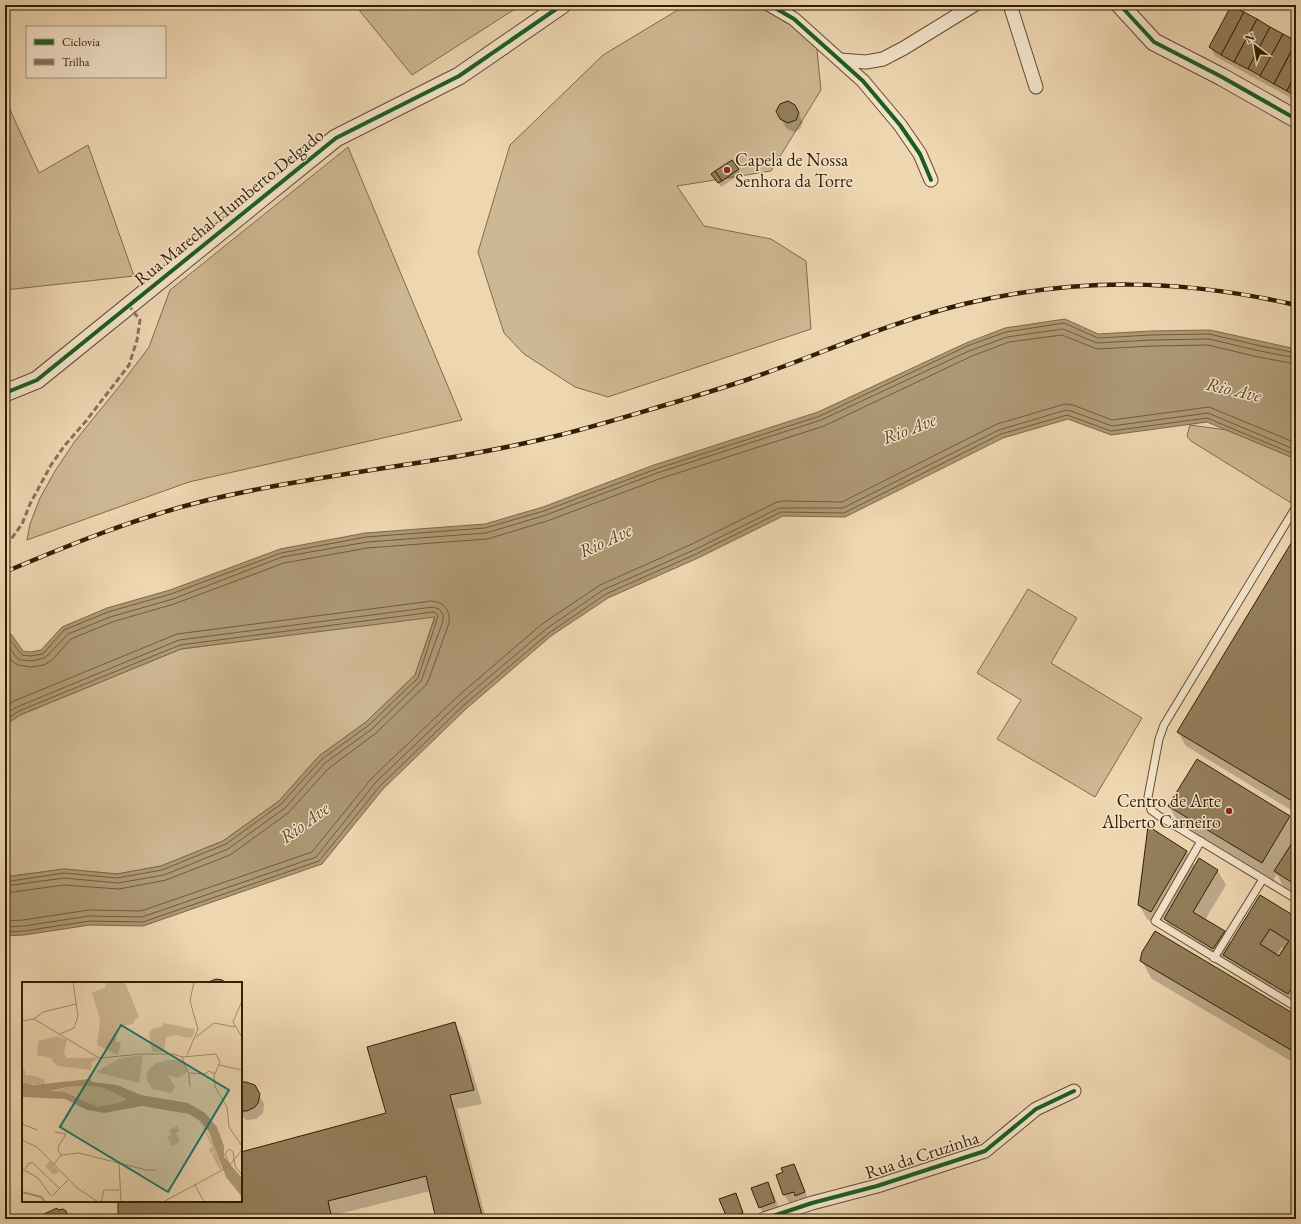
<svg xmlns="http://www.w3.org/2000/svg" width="1301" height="1224" font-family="'EB Garamond',serif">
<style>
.green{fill:#ceb793;stroke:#806b4a}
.water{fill:#ae9875;stroke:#7d6846}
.shadow{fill:#0003;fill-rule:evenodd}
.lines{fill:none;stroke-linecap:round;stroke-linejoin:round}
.shore{stroke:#705c3a;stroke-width:1}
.building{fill:#947e5c;stroke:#331f00;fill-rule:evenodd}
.service-casing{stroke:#624d2c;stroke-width:9}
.minor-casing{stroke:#624d2c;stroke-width:15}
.tertiary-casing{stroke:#624d2c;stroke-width:19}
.service{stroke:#f4e4cc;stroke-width:7}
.minor{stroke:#f4e4cc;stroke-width:13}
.tertiary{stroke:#f4e4cc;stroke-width:17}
.rail-casing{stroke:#331f00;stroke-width:4.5}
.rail{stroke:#f4e4cc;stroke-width:3;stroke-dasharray:9;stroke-linecap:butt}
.quiet{stroke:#8d6e63;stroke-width:3;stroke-dasharray:6 3;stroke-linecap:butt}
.cycleway-casing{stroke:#f4e4cc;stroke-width:6}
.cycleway{stroke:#1b5e20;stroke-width:4}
.poi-dot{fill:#8f2418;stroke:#f4e4cc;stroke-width:1.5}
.labels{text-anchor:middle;stroke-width:3;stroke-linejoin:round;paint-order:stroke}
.poi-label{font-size:18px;fill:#331f00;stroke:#f4e4cc;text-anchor:start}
.street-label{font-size:18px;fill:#331f00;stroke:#f4e4cc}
.water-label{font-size:19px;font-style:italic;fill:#5e4929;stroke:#f4e4cc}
.inset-river{fill:none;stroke:#ae9875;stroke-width:2}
.inset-road{fill:none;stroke:#a38d6a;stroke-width:1}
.view{fill:#0f766e;fill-opacity:0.15;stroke:#0f766e;stroke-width:2}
.inset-edge{fill:none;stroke:#331f00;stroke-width:2}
</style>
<rect width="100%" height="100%" fill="#eed6b1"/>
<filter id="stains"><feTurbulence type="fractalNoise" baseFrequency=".005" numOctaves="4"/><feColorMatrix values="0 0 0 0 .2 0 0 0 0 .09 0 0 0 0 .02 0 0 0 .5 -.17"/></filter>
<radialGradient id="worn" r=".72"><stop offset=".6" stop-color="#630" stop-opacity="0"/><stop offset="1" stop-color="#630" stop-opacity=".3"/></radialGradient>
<g class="green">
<path d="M355,5h158l2,4 -103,66z"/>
<path d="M686,5h79l51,35 5,50 -50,81 -94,15 27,40 67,13 35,22 5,68 -203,68 -33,-10 -51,-33 -20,-21 -26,-81 32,-107 93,-90z"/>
<path d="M5,99l34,74 49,-28 46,131 -129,14z"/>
<path d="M348,147l114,273 -273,62 -162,58 3,-16 10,-26 15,-27 20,-30 47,-58 27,-36 21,-57z"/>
<path d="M1190,425l37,5 69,29v47l-105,-65 -4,-5z"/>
<path d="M1028,589l49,29 -26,45 91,55 -47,79 -98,-58 24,-39 -44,-27z"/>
<path d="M435,616l-20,59 -49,47 -47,34 -40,45 -56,40 -62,25 -44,8 -53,-5 -59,8v-152l15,-10 161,-66z"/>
<path d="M1270,929l19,12 -10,15 -19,-12z"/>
</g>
<path class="water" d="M1065,319l33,15 53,-3 59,-1 86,19v110l-89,-37 -96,13 -43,-16 -65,19 -158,79 -62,-1 -85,42 -90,40 -57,38 -84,72 -84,81 -61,75 -179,62 -53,-1 -66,10 -19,1v-59l59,-8 53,5 44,-8 62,-25 56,-40 40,-45 47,-34 49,-47 20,-58 -254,32 -161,66 -15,10v-87l6,-4 12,17 7,1 11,-2 21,-23 45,-19 63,-18 110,-41 85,-16 120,-9 58,-17 111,-42 164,-53 148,-69 39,-15z"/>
<g class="shadow">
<path d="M1296,42v59l-81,-45 -5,-9z"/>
<path d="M794,106l9,16 -3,7 -6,3 -8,-4 -5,-9z"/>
<path d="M732,161l9,13 -20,13 -6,-9z"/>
<path d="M1296,537v276l-110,-67 -8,-14z"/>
<path d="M1197,760l93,57 6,11v65l-13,-7 -6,-12 -5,8 -92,-57 -11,-19z"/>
<path d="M1148,828l39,24 8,15 4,-7 19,11 8,14 -21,35 20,12 6,11 65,-25v92l-61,-36 -10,-17 -3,5 -49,-29 -9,-16 -5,9 -12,-7 -8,-14zM1176,925l42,26 -1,1 -41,-25zM1281,947l4,2 -6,9 -3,-3z"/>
<path d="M1141,960l155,56v48l-144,-85z"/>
<path d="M454,1023l8,14 20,67 -25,5 29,110h-49l-7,-28 -95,24 1,4h-217v-18h122v-48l146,-39z"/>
<path d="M241,1084l13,2 10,18 -1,9 -7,6 -9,1 -3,-2 -3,-3z"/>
<path d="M794,1165l5,9 10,28 -19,2 -6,-9 -7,-20 7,-3z"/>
<path d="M767,1184l6,9 7,19 -15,5 -5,-10z"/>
<path d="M735,1194l5,9 6,16h-18l-8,-20z"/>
</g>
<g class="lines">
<g class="shore">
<path d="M5,641h6l11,14 9,1 12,-2 21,-24 44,-18 63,-18 110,-41 85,-16 119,-9 59,-17 112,-42 164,-53 147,-70 39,-14 58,-9 34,15 53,-3 58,-1 52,12 35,7"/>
<path d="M5,646l4,1 7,10 4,3 11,1 13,-3 3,-2 21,-22 42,-17 63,-18 109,-42 85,-15 119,-9 60,-18 111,-42 164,-53 148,-69 38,-14 56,-8 34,14 54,-3 58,-1 51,12 36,7"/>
<path d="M5,652l7,9 6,4 13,2 13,-2 8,-5 19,-21 41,-17 62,-18 110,-41 83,-15 120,-9 60,-18 112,-42 165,-53 148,-70 37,-14 53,-7 35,14 55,-3 56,-1 50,12 38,7"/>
<path d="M5,707l9,-6 163,-67 255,-33c12,1 19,10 17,22l-20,56 -3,6 -50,48 -47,35 -41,45 -58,42 -64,25 -47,9 -55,-4 -51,7h-8"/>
<path d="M5,714l12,-7 162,-67 254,-33 6,2 4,5v7l-22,60 -49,48 -47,34 -40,45 -57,41 -64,26 -46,8 -54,-5 -59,8"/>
<path d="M5,720l14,-9 161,-66 253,-33 3,1 2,3 -20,62 -49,47 -47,34 -41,45 -55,40 -64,26 -45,8 -53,-5 -53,8h-6"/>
<path d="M5,921l18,-1 66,-10 52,1 171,-59 60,-74 85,-81 85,-73 58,-39 92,-41 85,-42 6,-1 59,1 155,-78 68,-20 8,1 39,15 97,-13 87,36"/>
<path d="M5,927l19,-1 65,-10 53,1 174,-60 60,-75 85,-81 85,-72 57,-39 91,-40 85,-42h64l156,-78 67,-20 5,1 41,15 96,-13 88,37"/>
<path d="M5,932l19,-1 66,-10 53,1 176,-61 61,-75 84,-81 85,-72 57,-39 90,-40 85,-42 63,1 157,-79 66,-19 44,16 96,-13 89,37"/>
</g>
</g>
<g class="building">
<path d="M1231,6l13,6 -23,43 -12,-8z"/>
<path d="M1244,12l13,7 -23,43 -13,-7z"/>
<path d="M1257,19l13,8 -22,42 -14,-7z"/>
<path d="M1270,27l13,7 -22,42 -13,-7z"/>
<path d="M1283,34l13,7v1l-22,42 -14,-8z"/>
<path d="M1296,42v31l-9,18 -13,-7z"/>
<path d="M1296,73v23l-9,-5z"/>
<path d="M788,101l7,4 4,8 -3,7 -8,3 -8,-4 -4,-8 4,-7z"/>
<path d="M732,160l7,9 -17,12 -7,-10z"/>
<path d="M715,171l7,10 -4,2 -7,-9z"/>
<path d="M1296,535v260l-4,6 -115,-69z"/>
<path d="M1197,759l93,57 -28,47 -94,-57z"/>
<path d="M1148,826l39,25 -36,61 -13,-7z"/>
<path d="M1296,837v48l-22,-14z"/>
<path d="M1199,858l19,12 -25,42 32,19 -12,18 -49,-30z"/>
<path d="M1260,895l36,22v64l-8,13 -65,-39zM1270,929l19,12 -10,15 -19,-12z"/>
<path d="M1155,931l141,84v38l-156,-92 2,-9z"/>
<path d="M216,979l6,1 5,3h-21z"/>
<path d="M455,1022l19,68 -24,5 33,124h-47l-10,-43 -98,25 4,18h-214v-18h123v-49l145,-39 -19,-66z"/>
<path d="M241,1082h5l9,3 5,9 -2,9 -3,4 -8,4h-6z"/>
<path d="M794,1164l11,28 -10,4 -1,-4 -11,3 -7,-20 7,-3 -2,-4z"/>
<path d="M768,1182l7,20 -16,6 -8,-20z"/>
<path d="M736,1193l7,20 -16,5 -8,-19z"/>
<path d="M57,1208l1,2 5,-1 3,2 2,4 4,-1 2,5h-33l-1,-3z"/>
<path d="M23,1215l1,4h-9z"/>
</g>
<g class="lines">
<g class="service-casing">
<g id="service">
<path d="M1294,510l-130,215 -5,14 -11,58 3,13 8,6 137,83"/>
<path d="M1201,841l-46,80 141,86"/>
<path d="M1214,958l49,-79"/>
</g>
</g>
<g class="minor-casing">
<g id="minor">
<path d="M770,5l24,14 69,62 37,44 20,29 11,26"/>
<path d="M1010,5l26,82"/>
<path d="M840,60l26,2 17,-3 21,-11 70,-43"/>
<path d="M764,1219l48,-16 65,-17 108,-35 51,-42 38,-18"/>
</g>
</g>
<g class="tertiary-casing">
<g id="tertiary">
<path d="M1120,5l34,37 68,35 74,42"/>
<path d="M5,393l32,-13 299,-242 123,-62 103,-71"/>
</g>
</g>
<use href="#service" class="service"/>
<use href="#minor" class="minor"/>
<use href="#tertiary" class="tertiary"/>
<g class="rail-casing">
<path id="rail" d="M5,572c64,-27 128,-53 195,-70 117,-29 239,-37 356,-66 41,-10 82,-23 123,-35 23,-7 47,-14 70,-22 72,-25 141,-57 215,-75 114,-27 218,-25 332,1"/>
</g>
<use href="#rail" class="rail"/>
<path class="quiet" d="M5,544l4,-2 13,-18 8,-20 21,-39 14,-20 21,-24 43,-56 8,-25 3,-20 -11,-14"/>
<g class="cycleway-casing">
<g id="cycleway">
<path d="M770,5l24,14 69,62 37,44 20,29 11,26"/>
<path d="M1120,5l34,37 68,35 74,42"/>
<path d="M5,393l32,-13 299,-242 123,-62 103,-71"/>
<path d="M764,1219l48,-16 65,-17 108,-35 51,-42 38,-18"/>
</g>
</g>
<use href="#cycleway" class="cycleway"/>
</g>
<g class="poi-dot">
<circle cx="727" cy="170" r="4"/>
<circle cx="1229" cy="811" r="4"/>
</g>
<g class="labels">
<g class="poi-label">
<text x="735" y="166">Capela de Nossa<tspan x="735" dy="21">Senhora da Torre</tspan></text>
<text x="1221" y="807" text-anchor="end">Centro de Arte<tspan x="1221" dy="21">Alberto Carneiro</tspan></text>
</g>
<g class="street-label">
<text transform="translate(229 207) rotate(-39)" y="6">Rua Marechal Humberto Delgado</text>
<text transform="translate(922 1155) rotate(-18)" y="6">Rua da Cruzinha</text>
</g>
<g class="water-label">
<text transform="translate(1234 389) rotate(13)" y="7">Rio Ave</text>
<text transform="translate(909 428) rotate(-21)" y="7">Rio Ave</text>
<text transform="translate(605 540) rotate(-25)" y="7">Rio Ave</text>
<text transform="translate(304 822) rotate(-36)" y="7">Rio Ave</text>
</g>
</g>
<g transform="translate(22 982)">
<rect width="220" height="220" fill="#eed6b1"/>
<path d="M83,0h20l14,35 -4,2 -2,5 -16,3 -1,15h5l-3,13 -21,-10 3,-25 -8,-27 14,-6zM141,41l20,4 12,2 -3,8 -5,1 -10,-3 -11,2 -2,15h-12l-3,-20 5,-4 7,-1zM36,54l9,4 -3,12 2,6 -4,2 6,-2h27l3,1 -6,3 -1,8 -33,-4 -7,-6 3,-1 -17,-4 1,-14zM121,73l-4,28 -43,-11 25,-14zM147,78h13l5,10 -2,4 -8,4 -9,-3 7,12 -3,6 -20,-4 -6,-11 2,-8 8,-7zM0,87l3,1v5l10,1 10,4 -1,4h-22zM65,104l17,2 23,10 -5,4 -24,5 -34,-14 -14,-1 18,-5zM177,138l15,24 8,25 -2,1 -8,-15 2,-3 -3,1 -2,-4 3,-2 1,5 -1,-6zM155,144l3,5 -4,2 4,9 -8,4 -5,-9 4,-2 -2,-5zM28,179l9,11 -5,3 -9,-9z" fill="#ceb793"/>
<path d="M68,97l2,3 25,3 24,10 47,8 17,10 12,14 7,19v11l18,21v19l-16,-20 -17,-45 -9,-11 -11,-7 -47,-8 -37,7 -18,-3 -22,-11 -43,-2v-13l3,-1 8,2zM65,104l17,2 22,11 -4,3 -24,5 -34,-15 -14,-1 18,-4z" fill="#ae9875" fill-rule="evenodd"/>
<path class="inset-river" d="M0,210l19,5 4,5"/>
<path class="inset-road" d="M220,19l-9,21 9,15M12,37l9,-7 33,-8M0,39l12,-2 65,39 43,-4h31l9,3 34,-3 4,8 -6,14 1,11 12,20 2,20 13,19M38,52l14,-6 4,-12 -5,-34M174,55l18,-14 21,4M165,73l11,-26 -8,-28 4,-19M160,75l7,18 1,12M197,83l23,5M167,91l16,1 4,-3 6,3M0,142l15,6M33,150l11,2 -7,11 -1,5 3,5M0,158l15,7 39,40 22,15M32,182l7,-9 18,-2 67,17h10M97,182l2,38M207,182l-4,-10 4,-5 4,3 2,14 7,9M0,187l16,9 13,18M3,187l4,-6h4l26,25M173,203l9,17M30,214l16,-16M79,220l3,-12h15M141,220l65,-35 14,-17"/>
<path class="view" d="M99,43l108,65 -61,102 -108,-65z"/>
<rect width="220" height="220" class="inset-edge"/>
</g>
<rect width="1301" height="1224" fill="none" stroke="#eed6b1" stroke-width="20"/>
<rect x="6" y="6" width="1289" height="1212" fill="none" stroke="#331f00" stroke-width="2"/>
<rect x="10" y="10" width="1281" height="1204" fill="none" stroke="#331f00"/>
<rect x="26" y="26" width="140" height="52" fill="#f4e4cc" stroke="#a7957a"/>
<rect x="34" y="39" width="20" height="6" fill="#1b5e20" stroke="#a7957a"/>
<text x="62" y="46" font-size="12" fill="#331f00">Ciclovia</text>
<rect x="34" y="59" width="20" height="6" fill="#8d6e63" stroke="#a7957a"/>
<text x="62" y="66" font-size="12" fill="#331f00">Trilha</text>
<g transform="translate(1255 46) rotate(329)" stroke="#f4e4cc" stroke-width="3" paint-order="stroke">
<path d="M0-3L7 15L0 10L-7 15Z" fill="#331f00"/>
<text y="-6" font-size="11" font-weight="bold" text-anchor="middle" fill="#331f00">N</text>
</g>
<rect width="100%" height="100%" filter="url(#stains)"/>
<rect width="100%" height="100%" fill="url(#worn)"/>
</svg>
